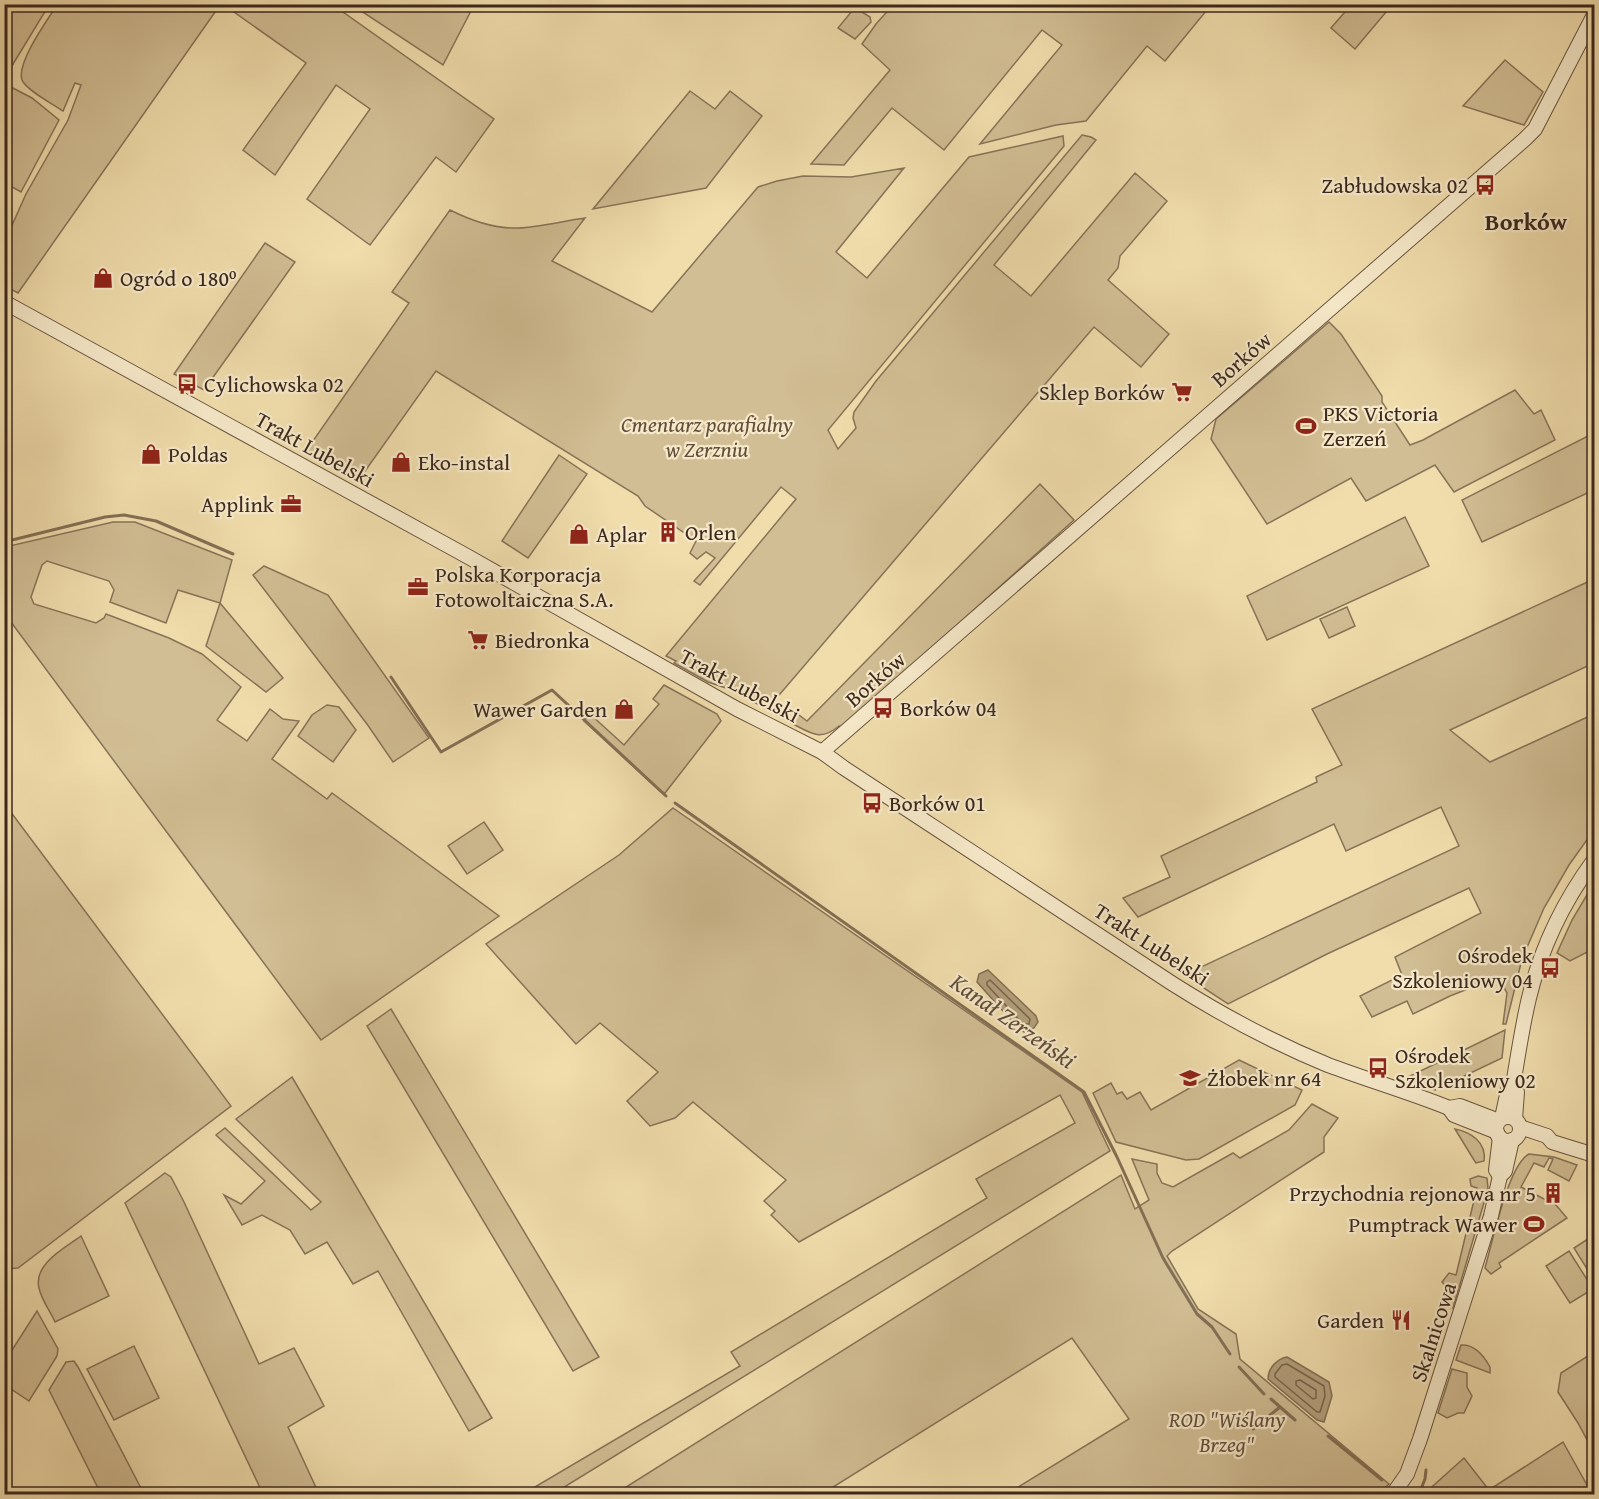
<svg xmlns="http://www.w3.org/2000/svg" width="1599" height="1499" font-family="'Gentium Book Plus',serif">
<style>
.green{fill:#d2be94;stroke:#877358;stroke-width:1.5}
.water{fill:#b39f7b;stroke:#836f55;stroke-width:1.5}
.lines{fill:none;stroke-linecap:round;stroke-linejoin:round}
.shore{stroke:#78644c;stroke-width:1.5}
.stream{stroke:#836f55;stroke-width:3}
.minor-casing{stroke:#695541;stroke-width:16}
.minor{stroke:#f6e9c9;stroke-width:14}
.labels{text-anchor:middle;stroke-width:4.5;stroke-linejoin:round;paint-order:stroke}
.poi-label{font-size:22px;fill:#3c281d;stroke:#f6e9c9;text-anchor:start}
.street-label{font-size:22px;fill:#3c281d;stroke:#f6e9c9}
.park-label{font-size:22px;font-style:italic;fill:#624e3b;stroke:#f6e9c9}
.neighbourhood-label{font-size:24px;font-weight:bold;fill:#3c281d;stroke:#f6e9c9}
.water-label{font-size:24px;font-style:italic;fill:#604c39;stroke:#f6e9c9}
</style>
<rect width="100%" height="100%" fill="#f1ddac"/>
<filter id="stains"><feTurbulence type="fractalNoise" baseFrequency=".00333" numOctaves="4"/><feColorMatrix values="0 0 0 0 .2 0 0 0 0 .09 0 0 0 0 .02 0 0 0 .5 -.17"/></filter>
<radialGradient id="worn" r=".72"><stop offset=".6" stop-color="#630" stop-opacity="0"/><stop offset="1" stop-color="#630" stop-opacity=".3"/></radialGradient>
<g class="green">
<path d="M4,5h45l-42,69 -3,-1z"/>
<path d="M57,5h163l-202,288 -13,-7v-45l21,-47 42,-74 13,-35 -6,-2 -12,28c-10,-7 -37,-21 -41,-31 -6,-17 26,-61 35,-75z"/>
<path d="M224,5h109l161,114 -38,53 -20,-15 -66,88 -63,-46 63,-90 -34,-24 -61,90 -32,-25 63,-87z"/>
<path d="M352,5h122l-31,60z"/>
<path d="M829,5h22l19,12 1,5 -16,17 -17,-11 14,-17z"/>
<path d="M893,5v-1l318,1 -46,56 -18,-15 -61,75 -30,4 -76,19 82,-99 -20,-15 -98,120 -52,-42 -48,57 -33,-1 79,-94 -28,-26 14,-20z"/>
<path d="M1351,5h41l-37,44 -24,-21z"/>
<path d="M1505,60l38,32 -19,33 -61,-19z"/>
<path d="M9,86l23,12 27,22 -38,72 -16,-9v-92z"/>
<path d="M690,91l25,18 15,-18 32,25 -56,72 -113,21z"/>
<path d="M1082,135l9,2 5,3 -102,125 37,31 104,-123 32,28 -47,55 -2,12 -10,12 61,54 -28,33 -47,-40 -320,374 15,7 -5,11 -32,-18 1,-2 -8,-4 -2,1 -17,-8 -18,-6 -34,-19 2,-2 -10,-5 130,-157 -15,-12 -81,98 -6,-4 21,-23 -9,-6 -9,7 -7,-6 6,-12 -51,-35 -7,-10 -202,-125 -78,110 -52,-30 103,-148 -17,-11 58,-82c20,10 46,19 68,18 22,-1 45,-7 67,-10l-33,43 100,51 106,-125 19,-6 26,-5 48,1 53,-9 -68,84 31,26 102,-121 94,-21 1,10 -236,284 10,19 18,-21 -3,-10 1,-6 22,-31z"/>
<path d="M265,243l30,19 -91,128 -30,-16z"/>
<path d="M1329,322l12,12 41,62v6l28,43 13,-5 92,-50 19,24 7,-4 14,30 -101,52 -19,-27 -69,36 -15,-23 -84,46 -56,-85 5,-20z"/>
<path d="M1594,433v57l-112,52 -20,-42z"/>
<path d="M559,455l28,19 -59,84 -26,-17z"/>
<path d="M1040,484l34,36 -232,208 -3,-2c-19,16 -28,7 -48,-3l4,-11 12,9z"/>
<path d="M1405,517l24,49 -162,74 -20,-44z"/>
<path d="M113,522h22l97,38 -12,43 63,75 -17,14 -60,-46 14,-43 -42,-13 -12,33 -56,-21 4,-12 -5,-9 -62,-20 -5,4 -11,32 3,7 62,19 8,-5 2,-4 63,24 33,16 39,33 -24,33 30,21 23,-32 13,10 16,2 -27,38 55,40 5,-6 167,123 -178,124 -316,-426v-67z"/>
<path d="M264,566l64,29 101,143 -36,24 -26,-38 -114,-149z"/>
<path d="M1594,579v84l-144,67 40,32 104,-48v116l-25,35 -25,43 -22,51 -16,65h-3l4,-31 -9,-16 -48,19 -37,18 -6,-13 -35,16 -12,-21 42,-21 -7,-18 86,-44 -12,-25 -142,66 -99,50 -44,-29 275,-129 -18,-39 -95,44 -12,-27 -196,93 -15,-19 47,-21 -9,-21 156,-74 -1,-5 26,-12 -30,-56z"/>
<path d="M1347,607l8,19 -26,12 -9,-19z"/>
<path d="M664,685l53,29 4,7 -56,72 -5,-2 -76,-70 6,-7 34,31 35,-41 -6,-5z"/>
<path d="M327,705l12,2 17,23 -23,32 -35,-26 14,-21z"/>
<path d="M4,803l227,303 -213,162 -13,1z"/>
<path d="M673,808l409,284 28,59 -557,343h-30l217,-128 -9,-14 256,-154 -11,-19 99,-56 -15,-28 -261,147 -28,-27 4,-4 -11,-10 22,-21 -93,-78 -18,16 -25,8 -23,-25 31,-29 -58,-49 -24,21 -90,-100 133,-89z"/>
<path d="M484,822l19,28 -36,24 -19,-28z"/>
<path d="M1594,883v74l-3,-7 -21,11 -13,-8 15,-33z"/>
<path d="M391,1009l208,348 -26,14 -206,-345z"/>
<path d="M1505,1030l-3,28 -67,32 -26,-9 -3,-3z"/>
<path d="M1239,1060l63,30 -7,15 -96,54 -13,1 -70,-18 -23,-49 18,-10 6,11 5,-2 5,7 13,-7 11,18z"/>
<path d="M292,1077l200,341 -23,13 -91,-160 -25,13 -26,-42 -22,12 -15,-24 -28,-15 -20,10 -18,-30 17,9 24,-23 -49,-46 9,-7 86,82 10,-8 -85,-83z"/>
<path d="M1312,1104l26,14 -14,19v15l-152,99 -5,5 31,53 38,25 4,25 149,125 -11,10h-371l122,-75 -57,-81 -250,156h-207l506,-319 14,34 14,-9 -17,-41 25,5v9l5,10 11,4 60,-34 7,5 49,-28z"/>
<path d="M1455,1129c15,3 32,13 29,32l-8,2 -2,-3z"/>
<path d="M1529,1154l25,3 23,8 -8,16 -21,-11 5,-11 -4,-1 -5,9 -10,-4 -13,24 35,18 11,13 -68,45 2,4 -10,7 -6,-6c7,-24 23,-103 44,-114z"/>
<path d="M165,1173l6,4 13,25 75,162 35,-16 30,58 -36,21 31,67h-56l-138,-291z"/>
<path d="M1478,1176l9,2 1,11 -35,119 -5,-1 5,-13 -11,-12 7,-9 7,2 21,-87 -6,-2 -1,-7z"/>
<path d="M1594,1235v45l-20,-32z"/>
<path d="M81,1236l28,60 -54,26c-5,-11 -14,-23 -16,-34 -6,-24 26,-40 42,-52z"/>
<path d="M1569,1251l24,38 -23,14 -24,-37z"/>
<path d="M37,1311l21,38 -1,7 -28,45 -24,-16v-24z"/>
<path d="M1461,1345c14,-1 23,11 29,22v6l-34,-13z"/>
<path d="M134,1346l25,52 -45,22 -27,-51z"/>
<path d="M1594,1352v101l-16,-30 -20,-31 3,-19z"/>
<path d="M74,1361l4,6 66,127h-43l-52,-104 17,-28z"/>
<path d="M1452,1369l15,4v14l5,9 -8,17h-6l-11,5 -9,-5z"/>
<path d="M1563,1442l29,52h-168l40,-36 25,32z"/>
</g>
<g class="water">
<path d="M988,970l48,46 2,6 -4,6 -10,4 -4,-2 -43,-48 2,-8z"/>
<path d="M1287,1357l42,25 3,14 -8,26 -7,-2 -49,-41c0,-11 9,-20 19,-22z"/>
</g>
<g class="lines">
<g class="shore">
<path d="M990,980l40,39 -1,5h-6l-36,-39v-3z"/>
<path d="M1287,1364l37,22 1,10 -5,16h-3l-42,-35v-3l7,-9z"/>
<path d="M1300,1380l16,10v8l-3,1 -17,-14v-4z"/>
</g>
<g class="stream">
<path d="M4,542l101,-25 19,-2 32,6 77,33"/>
<path d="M391,677l50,75 111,-62 114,106"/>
<path d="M675,803l409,289 33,65 46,101 34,56 15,13 18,27"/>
<path d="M1239,1367l25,27"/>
<path d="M1271,1399l24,21"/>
<path d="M1253,1429l27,-22"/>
<path d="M1328,1436l54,44"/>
<path d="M1419,1494l6,-15 1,-9"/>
</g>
<g class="minor-casing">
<g id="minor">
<path d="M4,302l461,253 272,154 85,43 22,16 329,216c49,31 101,59 155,81 40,15 81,27 121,43l11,-2 39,15"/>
<path d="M822,752l703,-613 10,-10 59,-114"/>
<path d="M1513,1085l4,7 -2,27"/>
<path d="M1449,1108l5,7 43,17"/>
<circle cx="1508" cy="1129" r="12"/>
<path d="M1502,1118l6,-28 5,-5c5,-29 9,-58 16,-87 12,-50 35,-97 65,-138"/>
<path d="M1520,1127l27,9 5,6 42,13"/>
<path d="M1500,1176l-4,-6 4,-33"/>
<path d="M1393,1494l14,-20 13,-35 71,-223 9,-40 5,-5 7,-31"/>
</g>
</g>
<use href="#minor" class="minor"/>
</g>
<defs>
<g id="bus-bare" transform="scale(1.62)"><path d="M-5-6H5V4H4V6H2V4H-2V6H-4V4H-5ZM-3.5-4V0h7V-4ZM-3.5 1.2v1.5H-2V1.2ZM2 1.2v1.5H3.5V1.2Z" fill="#8f2418" stroke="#f6e9c9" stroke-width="2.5" paint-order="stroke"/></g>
<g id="shop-bare" transform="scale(1.62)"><path d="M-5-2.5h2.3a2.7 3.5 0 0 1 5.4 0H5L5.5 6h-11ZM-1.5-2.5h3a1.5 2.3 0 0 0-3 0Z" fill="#8f2418" stroke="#f6e9c9" stroke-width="2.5" paint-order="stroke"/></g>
<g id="supermarket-bare" transform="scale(1.62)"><path d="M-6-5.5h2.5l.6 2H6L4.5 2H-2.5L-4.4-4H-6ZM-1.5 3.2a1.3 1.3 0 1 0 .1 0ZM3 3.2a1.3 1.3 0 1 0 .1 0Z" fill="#8f2418" stroke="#f6e9c9" stroke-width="2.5" paint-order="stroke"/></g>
<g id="stadium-bare" transform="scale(1.62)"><path d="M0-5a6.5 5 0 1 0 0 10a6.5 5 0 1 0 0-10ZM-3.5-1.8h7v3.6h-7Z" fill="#8f2418" stroke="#f6e9c9" stroke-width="2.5" paint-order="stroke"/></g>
<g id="office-bare" transform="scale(1.62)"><path d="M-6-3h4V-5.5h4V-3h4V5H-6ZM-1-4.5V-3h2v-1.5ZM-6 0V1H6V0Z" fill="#8f2418" stroke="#f6e9c9" stroke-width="2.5" paint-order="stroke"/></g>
<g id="building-bare" transform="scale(1.62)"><path d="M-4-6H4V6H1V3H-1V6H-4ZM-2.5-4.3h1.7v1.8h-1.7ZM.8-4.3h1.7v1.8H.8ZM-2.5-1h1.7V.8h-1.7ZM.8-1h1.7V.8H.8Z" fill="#8f2418" stroke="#f6e9c9" stroke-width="2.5" paint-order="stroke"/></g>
<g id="school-bare" transform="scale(1.62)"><path d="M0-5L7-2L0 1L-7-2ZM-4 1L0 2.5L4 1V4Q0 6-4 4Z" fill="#8f2418" stroke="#f6e9c9" stroke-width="2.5" paint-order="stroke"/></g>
<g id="restaurant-bare" transform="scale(1.62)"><path d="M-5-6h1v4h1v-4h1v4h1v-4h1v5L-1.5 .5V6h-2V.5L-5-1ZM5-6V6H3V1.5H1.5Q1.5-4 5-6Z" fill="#8f2418" stroke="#f6e9c9" stroke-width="2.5" paint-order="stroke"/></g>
</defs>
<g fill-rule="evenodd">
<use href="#bus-bare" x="1485" y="185"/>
<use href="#shop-bare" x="103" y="278"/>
<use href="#bus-bare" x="187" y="384"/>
<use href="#supermarket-bare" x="1182" y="392"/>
<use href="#stadium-bare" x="1306" y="426"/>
<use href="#shop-bare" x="151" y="454"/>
<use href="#shop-bare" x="401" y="462"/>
<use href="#office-bare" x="291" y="504"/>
<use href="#building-bare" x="668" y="532"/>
<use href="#shop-bare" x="579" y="534"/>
<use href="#office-bare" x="418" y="587"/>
<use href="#supermarket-bare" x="478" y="640"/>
<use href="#bus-bare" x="883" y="708"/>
<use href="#shop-bare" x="624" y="709"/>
<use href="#bus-bare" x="872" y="803"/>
<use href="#bus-bare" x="1550" y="968"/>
<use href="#bus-bare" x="1378" y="1068"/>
<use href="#school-bare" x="1190" y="1078"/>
<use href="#building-bare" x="1553" y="1193"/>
<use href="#stadium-bare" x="1534" y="1224"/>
<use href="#restaurant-bare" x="1401" y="1320"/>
</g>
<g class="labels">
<g class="poi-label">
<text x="1468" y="193" text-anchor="end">Zabłudowska 02</text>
<text x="120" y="286">Ogród o 180⁰</text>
<text x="204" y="392">Cylichowska 02</text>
<text x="1165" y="400" text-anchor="end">Sklep Borków</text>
<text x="1323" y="421">PKS Victoria<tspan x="1323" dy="25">Zerzeń</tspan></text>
<text x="168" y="462">Poldas</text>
<text x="418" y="470">Eko-instal</text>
<text x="274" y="512" text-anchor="end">Applink</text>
<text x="685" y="540">Orlen</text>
<text x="596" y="542">Aplar</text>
<text x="435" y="582">Polska Korporacja<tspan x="435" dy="25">Fotowoltaiczna S.A.</tspan></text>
<text x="495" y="648">Biedronka</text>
<text x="900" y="716">Borków 04</text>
<text x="607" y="717" text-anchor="end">Wawer Garden</text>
<text x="889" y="811">Borków 01</text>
<text x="1533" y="963" text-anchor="end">Ośrodek<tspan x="1533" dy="25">Szkoleniowy 04</tspan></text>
<text x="1395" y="1063">Ośrodek<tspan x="1395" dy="25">Szkoleniowy 02</tspan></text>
<text x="1207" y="1086">Żłobek nr 64</text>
<text x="1536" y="1201" text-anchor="end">Przychodnia rejonowa nr 5</text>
<text x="1517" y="1232" text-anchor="end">Pumptrack Wawer</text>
<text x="1384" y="1328" text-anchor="end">Garden</text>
</g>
<g class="street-label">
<text transform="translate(1241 359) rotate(-41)" y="8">Borków</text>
<text transform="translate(315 449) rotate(29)" y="8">Trakt Lubelski</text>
<text transform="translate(875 679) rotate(-41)" y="8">Borków</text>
<text transform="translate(740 685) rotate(28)" y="8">Trakt Lubelski</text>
<text transform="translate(1152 944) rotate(33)" y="8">Trakt Lubelski</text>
<text transform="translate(1433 1332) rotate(-72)" y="8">Skalnicowa</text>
</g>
<g class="park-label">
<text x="707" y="432">Cmentarz parafialny<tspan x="707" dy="25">w Zerzniu</tspan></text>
<text x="1227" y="1427">ROD "Wiślany<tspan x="1227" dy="25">Brzeg"</tspan></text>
</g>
<g class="neighbourhood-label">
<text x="1526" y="230">Borków</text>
</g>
<g class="water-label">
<text transform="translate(1013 1021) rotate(35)" y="8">Kanał Zerzeński</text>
</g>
</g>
<rect width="1599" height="1499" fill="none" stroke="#f1ddac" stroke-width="24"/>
<rect x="6" y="6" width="1587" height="1487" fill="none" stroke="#3c281d" stroke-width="3"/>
<rect x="12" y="12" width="1575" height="1475" fill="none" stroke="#3c281d" stroke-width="1.5"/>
<rect width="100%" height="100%" filter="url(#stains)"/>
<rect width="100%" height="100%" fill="url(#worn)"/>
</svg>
